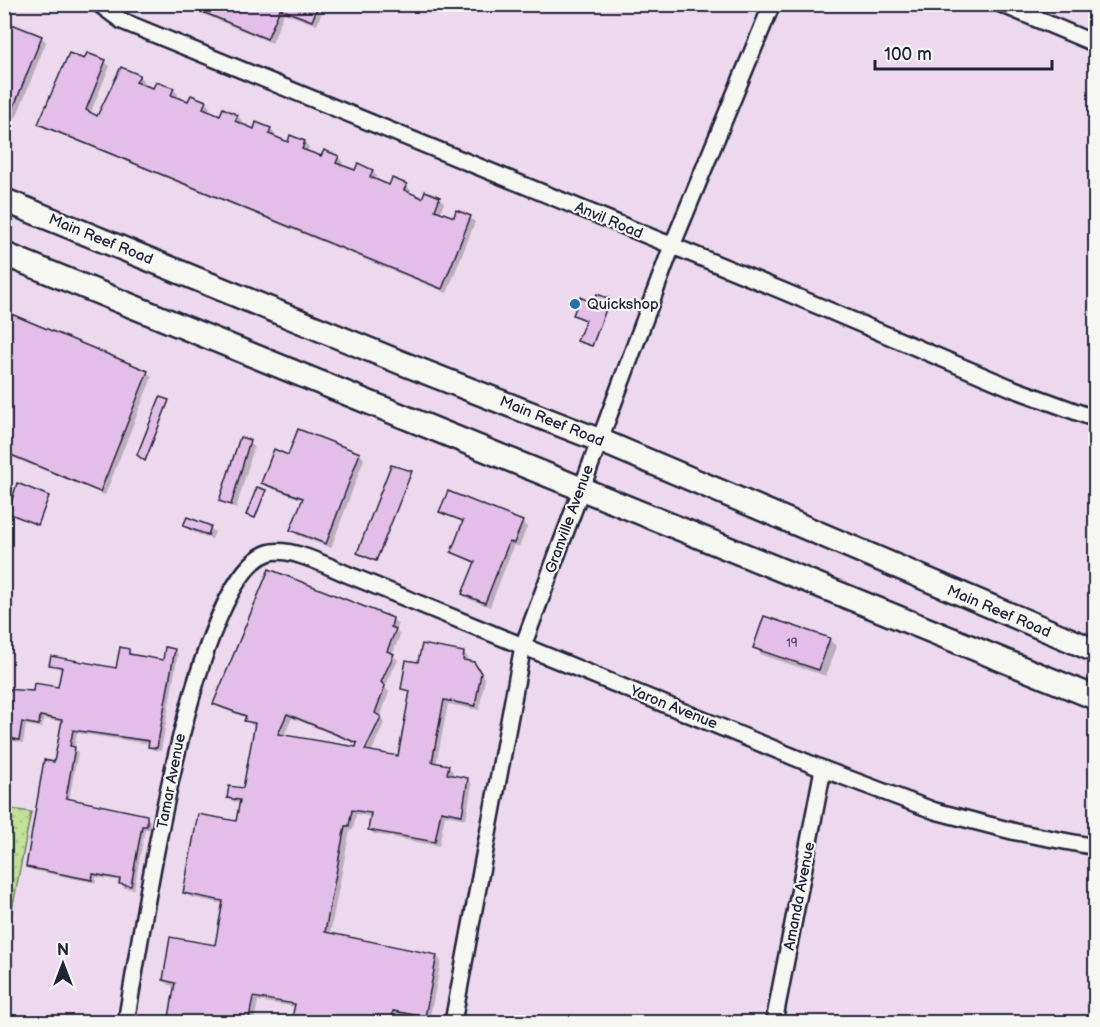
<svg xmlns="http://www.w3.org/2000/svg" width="1100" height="1027" font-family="'Balsamiq Sans',sans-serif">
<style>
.built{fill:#ecd9ed}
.grass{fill:url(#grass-dots);stroke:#72816a;stroke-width:1.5}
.shadow{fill:#0003;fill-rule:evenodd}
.building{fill:#e3bee9;stroke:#22223b;stroke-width:1.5;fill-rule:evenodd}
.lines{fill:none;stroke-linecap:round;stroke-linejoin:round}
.street-casing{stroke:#22223b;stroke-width:20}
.primary-casing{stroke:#22223b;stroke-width:27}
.street{stroke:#f6f6f2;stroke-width:15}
.primary{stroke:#f6f6f2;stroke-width:22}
.poi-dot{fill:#1f6fb2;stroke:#f6f6f2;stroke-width:2}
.labels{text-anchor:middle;stroke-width:4.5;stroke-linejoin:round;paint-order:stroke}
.number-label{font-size:12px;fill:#524966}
.street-label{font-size:15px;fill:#22223b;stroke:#f6f6f2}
.poi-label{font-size:15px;fill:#22223b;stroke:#f6f6f2;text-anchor:start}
</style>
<defs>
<pattern id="grass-dots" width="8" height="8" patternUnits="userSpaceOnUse" patternTransform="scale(1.5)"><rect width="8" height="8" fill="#c2e098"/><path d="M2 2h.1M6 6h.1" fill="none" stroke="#a6c084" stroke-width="1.8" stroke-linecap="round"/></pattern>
</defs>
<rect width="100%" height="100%" fill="#f0e5ef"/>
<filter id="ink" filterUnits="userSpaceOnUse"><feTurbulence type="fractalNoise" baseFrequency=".0167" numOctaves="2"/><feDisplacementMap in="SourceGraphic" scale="12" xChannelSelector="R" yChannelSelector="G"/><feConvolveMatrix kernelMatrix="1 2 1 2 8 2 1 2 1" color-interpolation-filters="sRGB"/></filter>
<g filter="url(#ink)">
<rect class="built" x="5" y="5" width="1090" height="1017"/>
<path class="grass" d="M5,808l26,4 -26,134 -1,-138z"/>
<g class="shadow">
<path d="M179,4h146l-8,21 -33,-12 -12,30z"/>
<path d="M41,37l5,5 -30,76 -12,-5z"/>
<path d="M85,61l20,1 5,4 -20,48 7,3 42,-41 5,5 -2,4 11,5 20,-1 5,5 -2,4 13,5 16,-1 5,5 -2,5 13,5 16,-1 5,5 -2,4 14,6 16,-2 5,5 -1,4 15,6 2,-7 14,6 4,4 -2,5 15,6 16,-1 5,5 -2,4 15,6 16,-1 5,5 -2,5 15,6 16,-1 5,4 -2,4 14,6 16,-2 5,5 -4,10 14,6 3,-7 13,6 5,4 -28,71 -402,-165 -5,-5z"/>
<path d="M609,300l-16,46 -13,-5 14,-36z"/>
<path d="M4,312l143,60 5,5 -47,118 -101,-41z"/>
<path d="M168,402l1,1 -23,57 -8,-6z"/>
<path d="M299,431l61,23 4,5 -33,89 -34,-13 -5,-5 11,-30 -35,-13 -5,-5 26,-25z"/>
<path d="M241,439l13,8 -18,62 -15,-9z"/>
<path d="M411,473l-34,88 -17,-7z"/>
<path d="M265,491l-9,27 -7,-2z"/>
<path d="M48,498l-9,27 -29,-11z"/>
<path d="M441,511l81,11 5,5 -8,20 -5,-2 -24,62 -21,-8 -5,-5 12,-30 -23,-12 11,-29z"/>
<path d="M185,526l25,2 5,4 -3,7 -22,-8z"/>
<path d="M4,568l5,5 -5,19z"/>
<path d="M270,571l123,49 5,4 -2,7 4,4 -8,20 6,5 -13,27 4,5 -9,26 4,5 -13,30 28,5 12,-64 -9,-5 17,-25 45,-11 4,5v4l6,1 11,16 -6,31 -31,-6 -12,61 12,2 5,4 -1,6 15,2 5,5 -6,35 -21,-4 -6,31 -65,-12 -5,-4 3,-13 -16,-3 -3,16h-3l-20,104 106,22 5,5 -12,60 -31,-6 -2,7h-103l3,-15 -38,-6 -4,21h-85l7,-36 -7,-1 -5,-5 52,-33 8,-43 -34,-7 -5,-4 52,-70 4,-20 -7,-1 -5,-5 16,-7 11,-64 -5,-1 -4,-7 -27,-10 -5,-5zM292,718l66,27 -1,4 -73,-13z"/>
<path d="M829,639l7,7 -10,30 -64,-21 -7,-7z"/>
<path d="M129,650l3,6 32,6 10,-12 4,4 -17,97 -8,-1 -3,-6 -73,-11 -3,15 4,4 -9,48 77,17 4,4v8h-5l-11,60 -10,-1 -3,-7 -25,-4v6l-64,-13 -4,-4 35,-144 -19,-3 -2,9 -16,-3 -3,18 -19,-4v-50l30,4 25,-4 4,-19 -12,-5 66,5z"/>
</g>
<g class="building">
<path d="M184,4h135l-7,17 -32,-12 -13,30z"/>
<path d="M4,21l38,15 -37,93h-1z"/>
<path d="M69,53l15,6 3,-6 19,7 -20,50 11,6 24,-49 19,8 -4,7 17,6 3,-6 18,6 -3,7 17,6 3,-6 15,6 -3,7 17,7 3,-7 15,7 -3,6 19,8 2,-7 15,6 -2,6 19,8 2,-7 15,6 -3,8 19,7 3,-6 15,6 -3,7 19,7 3,-7 15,7 -3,7 19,8 3,-7 15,6 -3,6 18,8 3,-7 15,6 -5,13 19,7 2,-7 15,6 -29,73 -404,-165z"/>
<path d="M597,294l13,5 -18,47 -15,-5 9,-21 -13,-5 7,-18 13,6z"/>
<path d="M4,311l144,60 -48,121 -96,-40z"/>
<path d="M160,397l9,3 -24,61 -8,-6z"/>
<path d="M298,429l62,24 -34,91 -36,-14 13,-32 -42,-15 13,-34 14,6z"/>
<path d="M240,437l10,3 -19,65 -12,-4z"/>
<path d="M391,465l21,6 -36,90 -19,-8z"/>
<path d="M17,483l32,13 -11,29 -30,-12z"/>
<path d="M257,487l9,3 -11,28 -9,-3z"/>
<path d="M448,491l75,30 -9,22 -5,-1 -24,61 -23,-9 13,-32 -24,-10 12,-31 -24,-9z"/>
<path d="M187,517l24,9 -3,9 -25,-9z"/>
<path d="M269,569l124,49 -2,9 5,2 -9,22 7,3 -13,28 4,4 -10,27 6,4 -16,33 33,6 12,-65 -9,-2 5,-29 12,2 4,-18 42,8 -1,8 11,2 7,11 -6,33 -31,-6 -12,62 17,3 -2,9 21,4 -6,37 -21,-4 -6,31 -67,-12 3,-17 -19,-3 -3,16h-4l-20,106 112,23 -12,62 -32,-6 -2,12h-100l4,-19 -42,-7 -5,26h-80l7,-40 -12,-3 7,-43 45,8 8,-44 -40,-8 15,-79 38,7 4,-21 -13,-2 2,-12 14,2 12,-65 -11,-2 2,-5 -33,-12zM287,714l70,29 -1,4 -78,-13z"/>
<path d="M764,616l66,22 -11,32 -66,-22z"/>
<path d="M120,647l9,2v5l34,6 2,-13 10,2 -18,99 -9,-1 1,-6 -76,-11 -3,16 5,1 -9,51 81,17v11h-5l-11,60 -12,-2 1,-5 -27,-5 -1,6 -66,-13 18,-107 10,2 8,-42 -22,-4 -1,9 -17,-3 -3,18 -15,-3v-48l29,2 1,-8 24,4 4,-20 -13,-2 2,-9 65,12z"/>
</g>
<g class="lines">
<g class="street-casing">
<g id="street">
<path d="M99,4l23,17 661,270 231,98 82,30"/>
<path d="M1001,4l95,40"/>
<path d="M126,1022c15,-82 65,-443 142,-469 22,-8 65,16 86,24l469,192 112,42 81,21 80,15"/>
<path d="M453,1022l70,-376 149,-400 100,-242"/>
<path d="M774,1022l49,-253"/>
</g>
</g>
<g class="primary-casing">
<g id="primary">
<path d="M4,200l398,163 197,77 497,211"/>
<path d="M4,254l1092,444"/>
</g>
</g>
<use href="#street" class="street"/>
<use href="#primary" class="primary"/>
</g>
</g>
<circle class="poi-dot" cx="575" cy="304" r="6"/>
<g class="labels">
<g class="number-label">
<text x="792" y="647">19</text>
</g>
<g class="street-label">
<text transform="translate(609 220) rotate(23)" y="5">Anvil Road</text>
<text transform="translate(101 239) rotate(22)" y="5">Main Reef Road</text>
<text transform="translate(552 421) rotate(22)" y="5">Main Reef Road</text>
<text transform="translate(569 519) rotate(-70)" y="5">Granville Avenue</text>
<text transform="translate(999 611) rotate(23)" y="5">Main Reef Road</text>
<text transform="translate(674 707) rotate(22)" y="5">Yaron Avenue</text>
<text transform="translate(171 781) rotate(-79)" y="5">Tamar Avenue</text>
<text transform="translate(799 896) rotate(-79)" y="5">Amanda Avenue</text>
</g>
<g class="poi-label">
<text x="587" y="309">Quickshop</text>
</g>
</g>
<rect width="1100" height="1027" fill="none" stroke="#f6f6f2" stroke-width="24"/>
<rect x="12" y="12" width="1076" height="1003" fill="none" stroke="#22223b" stroke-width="2" filter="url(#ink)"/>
<g transform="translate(63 964)" stroke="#f6f6f2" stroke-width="4.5" paint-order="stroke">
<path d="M0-4.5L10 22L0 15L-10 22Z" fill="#22223b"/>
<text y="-9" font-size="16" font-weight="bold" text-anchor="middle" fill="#22223b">N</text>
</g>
<path d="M875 60v9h177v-9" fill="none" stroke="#22223b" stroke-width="3"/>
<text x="884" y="60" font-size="18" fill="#22223b" stroke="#f6f6f2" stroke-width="4.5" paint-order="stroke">100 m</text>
</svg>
